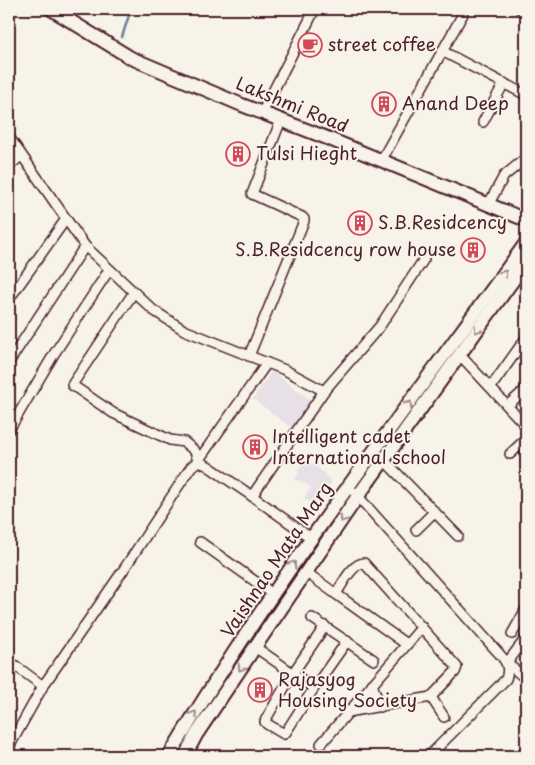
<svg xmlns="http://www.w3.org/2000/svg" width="535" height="765" font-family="'Playpen Sans',sans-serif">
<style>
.built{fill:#e7e0e7}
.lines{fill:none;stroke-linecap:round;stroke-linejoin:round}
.stream{stroke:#6b8199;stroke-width:2.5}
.minor-casing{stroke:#4a1f2b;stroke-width:12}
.secondary-casing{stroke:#4a1f2b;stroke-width:16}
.minor{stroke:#f7f3e8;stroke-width:9}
.secondary{stroke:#f7f3e8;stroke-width:12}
.oneway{stroke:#a0898a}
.labels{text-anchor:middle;stroke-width:4;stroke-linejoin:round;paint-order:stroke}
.poi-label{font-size:18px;fill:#4a1f2b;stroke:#f7f3e8;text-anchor:start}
.street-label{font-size:18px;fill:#4a1f2b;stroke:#f7f3e8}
</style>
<rect width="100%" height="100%" fill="#f7f3e8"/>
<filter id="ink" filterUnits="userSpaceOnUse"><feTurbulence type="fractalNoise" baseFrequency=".02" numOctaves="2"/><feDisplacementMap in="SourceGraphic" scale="10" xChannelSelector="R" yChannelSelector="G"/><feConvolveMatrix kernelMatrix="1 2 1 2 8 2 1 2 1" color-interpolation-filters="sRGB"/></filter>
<g filter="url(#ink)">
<g class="built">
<path d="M272,371l40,30 -19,28 -40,-30z"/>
<path d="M306,459l20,15 -1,2 7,6 -17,24 -11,-8 7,-11 -16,-8 4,-6 -2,-2z"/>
</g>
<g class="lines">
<path class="stream" d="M122,37l9,-28"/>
<g class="minor-casing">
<g id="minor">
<path d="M520,9l6,3"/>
<path d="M442,51l84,44"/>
<path d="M262,113l53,-104"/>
<path d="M483,122l21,-39"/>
<path d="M9,137l76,109 68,64 31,20 101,40 39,21"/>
<path d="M381,161l82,-147"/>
<path d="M9,166l12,-10"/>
<path d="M488,205l16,-29 22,-18"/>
<path d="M134,292l-62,93 41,28 57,27 14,2 11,9 3,10"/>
<path d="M9,299l57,-80"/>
<path d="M460,355l66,71"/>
<path d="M249,356l55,-135v-2l-2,-2 -50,-23 29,-74"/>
<path d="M9,362l76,-116"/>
<path d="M491,387l35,-49"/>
<path d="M508,405l18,-16"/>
<path d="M9,430l45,-76 55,-84"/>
<path d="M510,454l16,-15"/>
<path d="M384,460l74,76"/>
<path d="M198,461l69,-98"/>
<path d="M354,492l141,157c9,10 16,16 11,30l-77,77"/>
<path d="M416,530l18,-18"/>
<path d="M311,538l-59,-42 72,-105 56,-65 44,-67"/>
<path d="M200,542l73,52"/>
<path d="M307,573l29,21c6,-9 16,-31 28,-31l93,104 -2,5 -24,25 -83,15"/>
<path d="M336,594l70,50"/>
<path d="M312,618l62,42"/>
<path d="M325,626l-32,47 -27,46 -1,3 2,2 17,10 2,-2 28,-44 33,-47"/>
<path d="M512,634l14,-25"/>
<path d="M526,638l-19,25 19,16"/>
<path d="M255,647l59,41"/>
<path d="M9,661l34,25"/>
<path d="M372,684l8,23"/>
<path d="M431,697l13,20"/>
<path d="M321,744l101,-117"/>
<path d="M9,747l34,-61 81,-117 67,-102 7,-6 10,5 44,30"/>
</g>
</g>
<g class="secondary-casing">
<g id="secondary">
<path d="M51,9l80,49 111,47 85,33 199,82"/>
<path d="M169,756c107,-179 235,-345 357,-513"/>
<path d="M185,756l11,-21 59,-88 103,-151 168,-234"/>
</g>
</g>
<use href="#minor" class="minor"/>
<use href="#secondary" class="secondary"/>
</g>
<defs><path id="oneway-chevron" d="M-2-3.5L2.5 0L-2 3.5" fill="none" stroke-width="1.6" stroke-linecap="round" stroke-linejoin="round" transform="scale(1.25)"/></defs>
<g class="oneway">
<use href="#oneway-chevron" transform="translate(504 273) rotate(-54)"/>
<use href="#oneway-chevron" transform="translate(477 330) rotate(124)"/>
<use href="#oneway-chevron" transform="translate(409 404) rotate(-54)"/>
<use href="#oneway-chevron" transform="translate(343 519) rotate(124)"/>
<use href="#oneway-chevron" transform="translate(293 564) rotate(-56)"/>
<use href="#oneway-chevron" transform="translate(241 668) rotate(124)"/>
<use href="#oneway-chevron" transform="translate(194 714) rotate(-59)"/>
</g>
</g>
<defs>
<g id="cafe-ring" transform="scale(1.25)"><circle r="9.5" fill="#f7f3e8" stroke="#d1495b" stroke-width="1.5"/><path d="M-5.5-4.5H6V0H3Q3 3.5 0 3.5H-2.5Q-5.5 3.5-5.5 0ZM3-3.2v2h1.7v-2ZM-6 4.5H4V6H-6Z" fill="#d1495b"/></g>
<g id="building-ring" transform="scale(1.25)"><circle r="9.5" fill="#f7f3e8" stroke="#d1495b" stroke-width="1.5"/><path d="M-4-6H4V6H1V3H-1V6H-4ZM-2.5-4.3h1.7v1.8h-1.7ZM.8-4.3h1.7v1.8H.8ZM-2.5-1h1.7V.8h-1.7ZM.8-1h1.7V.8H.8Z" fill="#d1495b"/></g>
</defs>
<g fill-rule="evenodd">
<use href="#cafe-ring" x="310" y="45"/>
<use href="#building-ring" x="384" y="104"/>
<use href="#building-ring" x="238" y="154"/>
<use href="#building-ring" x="360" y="223"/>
<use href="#building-ring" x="473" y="250"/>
<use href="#building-ring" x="255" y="447"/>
<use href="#building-ring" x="260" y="690"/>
</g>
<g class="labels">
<g class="poi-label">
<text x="328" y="51">street coffee</text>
<text x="402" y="110">Anand Deep</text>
<text x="256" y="160">Tulsi Hieght</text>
<text x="378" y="229">S.B.Residcency</text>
<text x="456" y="256" text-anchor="end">S.B.Residcency row house</text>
<text x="272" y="443">Intelligent cadet<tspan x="272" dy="21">International school</tspan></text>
<text x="278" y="686">Rajasyog<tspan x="278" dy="21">Housing Society</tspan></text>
</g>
<g class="street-label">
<text transform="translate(292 105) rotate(22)" y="6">Lakshmi Road</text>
<text transform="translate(277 560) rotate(-56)" y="6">Vaishnao Mata Marg</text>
</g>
</g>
<rect width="535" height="765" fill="none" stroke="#f7f3e8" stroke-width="30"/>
<rect x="15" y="15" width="505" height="735" fill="none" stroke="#4a1f2b" stroke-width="2" filter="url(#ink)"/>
</svg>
